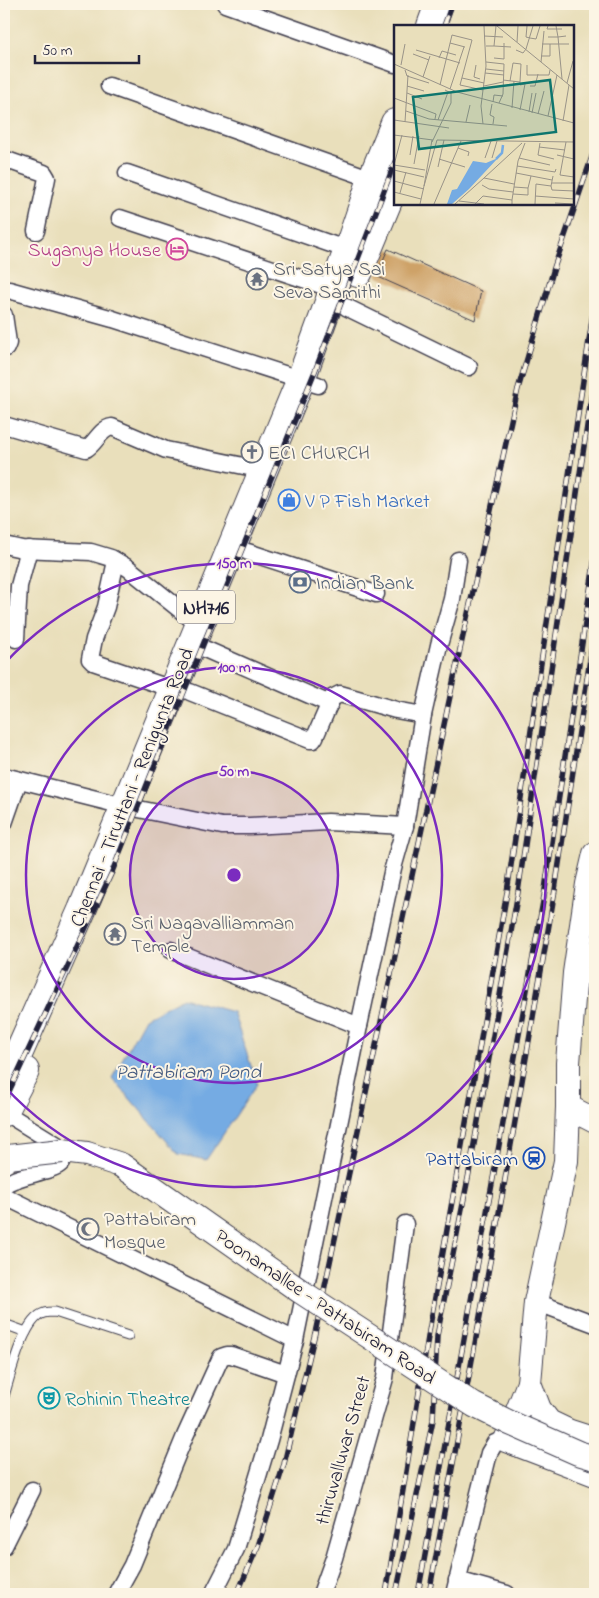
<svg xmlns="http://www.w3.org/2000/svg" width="599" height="1598" font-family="'Indie Flower',sans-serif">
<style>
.water{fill:#75abe3;stroke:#4c668f}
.building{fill:#cea268}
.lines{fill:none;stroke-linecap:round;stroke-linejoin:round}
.lane-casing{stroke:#403e4e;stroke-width:11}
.street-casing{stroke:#403e4e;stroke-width:19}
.secondary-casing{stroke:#403e4e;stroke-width:26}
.highway-casing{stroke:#403e4e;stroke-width:30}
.lane{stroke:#fff;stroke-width:9}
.street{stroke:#fff;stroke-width:16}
.secondary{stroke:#fff;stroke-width:24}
.highway{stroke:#fff;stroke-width:28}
.rail-casing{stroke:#22223b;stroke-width:5.5}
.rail{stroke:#fcf5e5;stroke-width:4;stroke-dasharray:11;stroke-linecap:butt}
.secondary-bridge-casing{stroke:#403e4e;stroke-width:26;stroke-linecap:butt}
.secondary-bridge{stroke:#fff;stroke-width:24}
.ring{fill:none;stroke:#7b2cbf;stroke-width:2.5}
.labels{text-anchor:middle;stroke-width:4;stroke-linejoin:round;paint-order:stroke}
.shield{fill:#fcf5e5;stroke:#63616e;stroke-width:1}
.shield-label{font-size:19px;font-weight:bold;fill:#22223b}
.hotel-label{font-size:20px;fill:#b23c85;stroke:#fcf5e5;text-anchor:end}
.worship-label{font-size:20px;fill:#5b616d;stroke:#fcf5e5;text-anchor:start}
.shop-label{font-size:20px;fill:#366cbe;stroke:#fcf5e5;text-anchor:start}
.service-label{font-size:20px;fill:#4e5e75;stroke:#fcf5e5;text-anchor:start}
.street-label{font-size:20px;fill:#22223b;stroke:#fcf5e5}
.transit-label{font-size:20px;fill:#164399;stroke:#fcf5e5;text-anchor:end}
.culture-label{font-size:20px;fill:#0d838f;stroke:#fcf5e5;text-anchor:start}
.water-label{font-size:21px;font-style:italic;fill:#43597e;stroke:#fcf5e5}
.inset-river{fill:none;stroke:#75abe3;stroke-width:2.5}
.inset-road{fill:none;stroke:#999388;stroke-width:1}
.view{fill:#0f766e;fill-opacity:0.15;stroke:#0f766e;stroke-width:2.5}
.inset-edge{fill:none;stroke:#22223b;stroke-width:2.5}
.centre{fill:#7b2cbf;stroke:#fcf5e5;stroke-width:2.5}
.ring-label{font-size:15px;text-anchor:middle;font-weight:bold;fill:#7b2cbf;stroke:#fcf5e5;stroke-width:4;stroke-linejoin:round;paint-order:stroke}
</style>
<rect width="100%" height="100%" fill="#fcf5e5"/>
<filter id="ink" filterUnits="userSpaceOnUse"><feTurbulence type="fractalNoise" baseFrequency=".02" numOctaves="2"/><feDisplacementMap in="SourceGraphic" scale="10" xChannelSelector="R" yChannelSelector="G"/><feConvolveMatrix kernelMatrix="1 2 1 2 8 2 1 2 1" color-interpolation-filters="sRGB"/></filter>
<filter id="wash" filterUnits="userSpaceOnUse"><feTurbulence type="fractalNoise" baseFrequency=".0096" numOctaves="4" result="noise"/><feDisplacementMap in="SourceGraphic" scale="20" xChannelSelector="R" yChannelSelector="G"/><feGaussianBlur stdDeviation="1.12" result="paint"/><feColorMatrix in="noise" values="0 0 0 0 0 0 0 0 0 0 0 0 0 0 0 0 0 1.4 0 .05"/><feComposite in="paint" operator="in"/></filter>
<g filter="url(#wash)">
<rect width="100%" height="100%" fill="#e9dfbb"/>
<path class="water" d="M183,998l50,14 24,72 -51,76 -28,-6 -66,-76 33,-60z"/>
<g id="blocks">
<path class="building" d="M388,249l93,42 -6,29 -99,-44z"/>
</g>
</g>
<g filter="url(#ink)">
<use href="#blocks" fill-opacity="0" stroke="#403e4e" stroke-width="1"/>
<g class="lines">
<g class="lane-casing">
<g id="lane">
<path d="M4,1324l22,8"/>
<path d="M4,1396c6,-19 19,-77 40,-83 3,-1 8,-1 11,-1l73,24"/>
</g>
</g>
<g class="street-casing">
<g id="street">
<path d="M225,4l170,60"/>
<path d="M109,86l263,93"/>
<path d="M4,159l40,14 3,5 -11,53"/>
<path d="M127,173l221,77"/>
<path d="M120,218l213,71"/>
<path d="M4,290h5l104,29 205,66"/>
<path d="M346,307l123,60"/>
<path d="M4,315l4,28 -2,5h-2"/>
<path d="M4,425l82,24c10,-6 14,-20 26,-22l54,23 97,20"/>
<path d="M4,545l18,4 69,3 20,6 17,10 70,56"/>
<path d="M248,552l128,42"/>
<path d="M116,561l-10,46 -12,32 -4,20 3,3 79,27"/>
<path d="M16,639l3,-53 10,-37"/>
<path d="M207,650l123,54"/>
<path d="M190,692l120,48h3l2,-3 17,-39 8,-4 56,16 27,5"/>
<path d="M4,776l120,30 98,20h28l78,-4 77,4"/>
<path d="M4,823l15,-43"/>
<path d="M171,950l188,76"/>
<path d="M575,973l20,5"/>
<path d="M4,1112l55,34c4,4 6,13 1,18 -5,6 -36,11 -46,16 -3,1 -7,3 -10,5"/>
<path d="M4,1196l291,144"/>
<path d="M536,1302l59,22"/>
<path d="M4,1546l28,-56"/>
<path d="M457,1580l50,14"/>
<path d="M116,1594l16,-29 53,-129 36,-79 6,-2h4l55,19"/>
<path d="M213,1594l23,-45 33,-109 26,-100 64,-314 34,-158 12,-42 18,-111 16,-70 13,-46 6,-39"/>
<path d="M321,1594l13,-36 51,-180 20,-154"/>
<path d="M454,1594l35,-141 6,-10 11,-3"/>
</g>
</g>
<g class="secondary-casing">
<g id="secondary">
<path d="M595,854l-7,30 -13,89 -7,90v44l-2,54 -30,141 -7,81 10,26 10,13 21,10 25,8"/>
<path d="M568,1107l27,14"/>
<path d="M62,1151l25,3 34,11"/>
<path d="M529,1383l-23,57 89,34"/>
</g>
</g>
<g class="highway-casing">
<g id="highway">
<path d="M431,26l8,-22"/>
<path d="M358,273l37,-89"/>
<path d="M4,1086l78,-176 219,-531 47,-129 24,-71 23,-56"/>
<path d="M4,1112l21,-41"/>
</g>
</g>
<use href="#lane" class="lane"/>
<use href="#street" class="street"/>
<use href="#secondary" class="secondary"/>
<use href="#highway" class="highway"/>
<g class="rail-casing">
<g id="rail">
<path d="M444,26l8,-22"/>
<path d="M4,1102l108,-230 86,-215 117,-286 80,-209"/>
<path d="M237,1594l21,-48 26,-82 31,-131 144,-679 59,-265 36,-121 41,-120"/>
<path d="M386,1594l43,-263 78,-439 88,-592"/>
<path d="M396,1594l37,-174 4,-84 32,-163 49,-281 77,-520"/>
<path d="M418,1594l126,-698 51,-339"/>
<path d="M429,1594l74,-403 52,-301 40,-264"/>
</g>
</g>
<use href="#rail" class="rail"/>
<g class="secondary-bridge-casing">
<g id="secondary-bridge">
<path d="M4,1161l4,-4 54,-6"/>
<path d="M121,1165l179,126 174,114 36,18 68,30 17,5"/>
</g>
</g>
<use href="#secondary-bridge" class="secondary-bridge"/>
</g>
</g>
<circle cx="234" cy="875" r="104" fill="#7b2cbf" fill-opacity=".12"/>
<g class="ring">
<circle cx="234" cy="875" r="104"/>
<circle cx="234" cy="875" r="208"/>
<path d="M4 664A312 312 0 1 1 4 1086"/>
</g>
<defs>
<g id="hotel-ring" transform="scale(1.125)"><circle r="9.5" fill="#fcf5e5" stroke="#d1479c" stroke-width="1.5"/><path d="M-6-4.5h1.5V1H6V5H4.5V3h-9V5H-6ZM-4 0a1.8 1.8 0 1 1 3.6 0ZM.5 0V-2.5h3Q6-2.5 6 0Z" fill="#d1479c"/></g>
<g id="temple-ring" transform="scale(1.125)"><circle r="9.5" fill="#fcf5e5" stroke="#6b7280" stroke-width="1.5"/><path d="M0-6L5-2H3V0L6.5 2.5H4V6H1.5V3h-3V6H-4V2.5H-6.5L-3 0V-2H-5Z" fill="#6b7280"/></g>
<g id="church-ring" transform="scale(1.125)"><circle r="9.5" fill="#fcf5e5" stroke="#6b7280" stroke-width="1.5"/><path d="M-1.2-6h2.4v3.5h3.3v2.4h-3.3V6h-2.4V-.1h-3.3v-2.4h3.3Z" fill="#6b7280"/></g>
<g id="shop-ring" transform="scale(1.125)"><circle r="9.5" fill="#fcf5e5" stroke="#3f7fe0" stroke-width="1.5"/><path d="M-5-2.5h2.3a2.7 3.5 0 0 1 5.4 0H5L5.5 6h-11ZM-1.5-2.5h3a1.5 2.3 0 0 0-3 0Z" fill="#3f7fe0"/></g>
<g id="bank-ring" transform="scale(1.125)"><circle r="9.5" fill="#fcf5e5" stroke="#5c6f8a" stroke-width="1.5"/><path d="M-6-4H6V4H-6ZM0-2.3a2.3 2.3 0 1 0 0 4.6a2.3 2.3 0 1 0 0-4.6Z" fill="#5c6f8a"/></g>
<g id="station-ring" transform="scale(1.125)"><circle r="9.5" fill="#fcf5e5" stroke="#1a4fb4" stroke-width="1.5"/><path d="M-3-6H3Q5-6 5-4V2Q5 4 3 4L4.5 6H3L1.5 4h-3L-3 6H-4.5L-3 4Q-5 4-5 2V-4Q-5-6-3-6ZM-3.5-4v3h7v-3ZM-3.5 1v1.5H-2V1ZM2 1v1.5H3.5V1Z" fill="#1a4fb4"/></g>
<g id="mosque-ring" transform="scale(1.125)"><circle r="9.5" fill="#fcf5e5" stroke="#6b7280" stroke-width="1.5"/><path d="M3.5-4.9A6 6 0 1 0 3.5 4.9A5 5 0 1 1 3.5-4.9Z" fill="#6b7280"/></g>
<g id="theatre-ring" transform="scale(1.125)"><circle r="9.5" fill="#fcf5e5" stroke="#0f9aa8" stroke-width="1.5"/><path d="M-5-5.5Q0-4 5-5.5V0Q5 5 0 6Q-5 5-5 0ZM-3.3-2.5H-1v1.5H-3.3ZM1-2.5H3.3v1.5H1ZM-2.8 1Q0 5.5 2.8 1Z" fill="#0f9aa8"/></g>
</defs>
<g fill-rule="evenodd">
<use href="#hotel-ring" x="177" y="249"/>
<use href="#temple-ring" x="257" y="279"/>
<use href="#church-ring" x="252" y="452"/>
<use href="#shop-ring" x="289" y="500"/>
<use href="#bank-ring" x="300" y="582"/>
<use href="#temple-ring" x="115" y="934"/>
<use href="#station-ring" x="534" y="1158"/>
<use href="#mosque-ring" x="88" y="1229"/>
<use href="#theatre-ring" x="49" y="1398"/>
</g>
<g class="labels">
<rect class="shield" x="177" y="590.5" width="58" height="33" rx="4"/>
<g class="shield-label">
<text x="206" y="614">NH716</text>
</g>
<g class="hotel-label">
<text x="161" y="256">Suganya House</text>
</g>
<g class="worship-label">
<text x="273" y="275">Sri Satya Sai<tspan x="273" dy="23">Seva Samithi</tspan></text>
<text x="268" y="459">ECI CHURCH</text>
<text x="131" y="929">Sri Nagavalliamman<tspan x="131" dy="23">Temple</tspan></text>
<text x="104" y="1225">Pattabiram<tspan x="104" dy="23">Mosque</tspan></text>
</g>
<g class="shop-label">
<text x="305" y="507">V P Fish Market</text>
</g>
<g class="service-label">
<text x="316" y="589">Indian Bank</text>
</g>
<g class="street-label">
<text transform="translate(131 787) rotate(-68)" y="7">Chennai - Tiruttani - Renigunta Road</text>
<text transform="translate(326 1306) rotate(34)" y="7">Poonamallee - Pattabiram Road</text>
<text transform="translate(342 1450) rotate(-74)" y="7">thiruvalluvar Street</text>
</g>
<g class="transit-label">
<text x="518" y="1165">Pattabiram</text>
</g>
<g class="culture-label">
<text x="65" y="1405">Rohinin Theatre</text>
</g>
<g class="water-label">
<text x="188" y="1078">Pattabiram Pond</text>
</g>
</g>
<g transform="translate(394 25)">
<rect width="180" height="180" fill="#e9dfbb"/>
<path d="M104,133l-29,31 -17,15h-5l5,-14 5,-1 16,-28 13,2z" fill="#75abe3"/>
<path class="inset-river" d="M102,134l6,-6 1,-8"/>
<path class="inset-road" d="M103,1l77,63M133,1l-1,11 4,1M154,1l-1,3h15M162,1l2,11 8,-1M90,11l19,1M154,12h10l4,42M136,13l6,1 4,-13M123,17l1,-16M56,18l15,4M148,19h27M92,21h8l2,-20M100,21l17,1M22,25l44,13M122,25l7,3 3,-4 7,-23M19,29l16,6M147,31h9v-12M45,33l3,-7 14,4M100,33l10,1v-16M92,37l18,2 -1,30 -4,9M147,37l3,-31M0,39l63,28 117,31M7,40l4,-21M82,40l-2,12 6,2M133,40v10h22l1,-5M92,44l18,2M11,45l2,6 22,7M91,48l19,2M29,52l7,-21M68,53l22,5M109,55l17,2 1,-18 -8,-1 -3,18M126,57v3l5,-1 -5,26M173,58l6,-22M46,60l12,-50 20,5 -12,45 23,5M13,61l17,5M90,61l19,-4M136,61h5l3,-12M56,64l14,-42M13,68l15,6M0,73l42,16 -1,5M99,77l1,-7 9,1M98,79l-2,11 4,2 -1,7M118,83l2,-27M12,86l23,8 78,7M135,87l3,-19M138,88l4,-20M144,89l6,-23M154,91l9,-41M0,95l55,8M44,95l10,-28M169,96l6,-36M11,97l3,-47M72,97l4,-17M89,99l-2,-18 5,-40 -2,-40M0,110l39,5M38,117l19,-39v-10l-6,-3M172,117l-6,33 14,2M146,118l-2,12 16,4M145,122l26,3M64,123l11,4 -1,4M16,130l3,-19M163,130l17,4M91,133l6,-17M98,133l5,-17M125,133l31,7M45,134l26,8M20,139l5,-28M0,140l31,5M0,140l8,-30M123,141l38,6 1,-3M44,142l6,-27M0,145l30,7M122,148l36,7M90,153l38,-35M0,156l30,8M158,158h22M88,160l7,4 24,3M30,161l13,-46 137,2M30,161l8,-46M157,161l1,4 22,1M120,162l14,1 3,-12M0,167l27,7M6,168l6,-21M119,169l15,1v-7M141,171l39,3M118,175l6,-39 7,-18M65,176l25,3M161,178l19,1M26,179l4,-18M40,179l27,-63M61,179l29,-26 30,6M81,179l8,-8 29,4v4M141,179l1,-20 15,2 2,-10"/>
<path class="view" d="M156,55l6,52 -137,17 -6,-52z"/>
<rect width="180" height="180" class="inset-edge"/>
</g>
<circle cx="234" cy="875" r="8" class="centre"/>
<g class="ring-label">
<text x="234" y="568">150 m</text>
<text x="234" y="672">100 m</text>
<text x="234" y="776">50 m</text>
</g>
<rect width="599" height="1598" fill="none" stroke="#fcf5e5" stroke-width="20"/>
<path d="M35 55v8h104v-8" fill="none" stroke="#22223b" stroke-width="2.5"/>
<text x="42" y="55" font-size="15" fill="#22223b" stroke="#fcf5e5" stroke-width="4" paint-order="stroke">50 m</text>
</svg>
